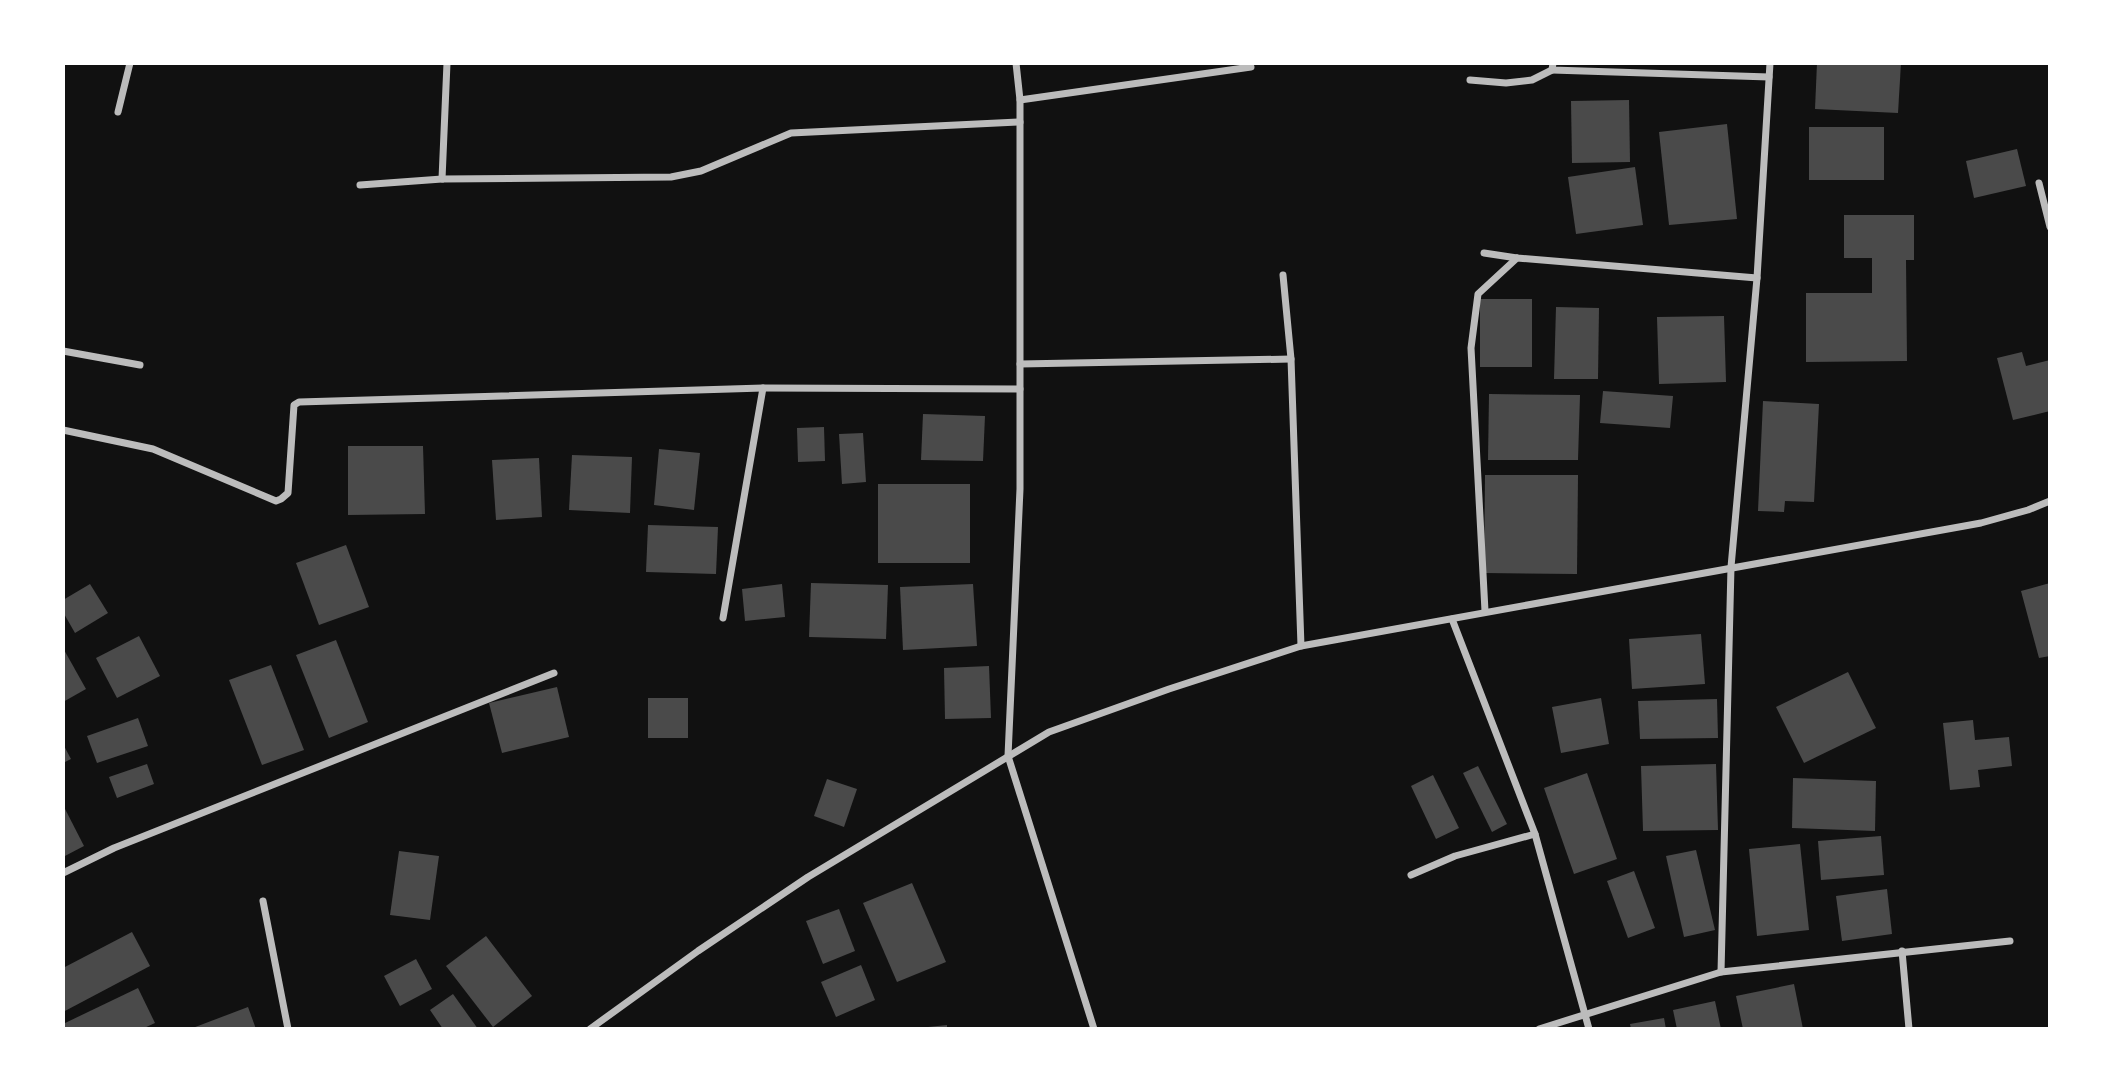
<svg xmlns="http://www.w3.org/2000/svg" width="2113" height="1092" font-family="'Nunito Sans',sans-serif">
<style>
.building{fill:#4a4a4a}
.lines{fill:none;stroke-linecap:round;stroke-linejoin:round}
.minor{stroke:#bcbcbc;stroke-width:7}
</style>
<rect width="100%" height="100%" fill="#111"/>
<g class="building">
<path d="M1817,63h84l-3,50 -83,-4z"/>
<path d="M1629,100l1,62 -58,1 -1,-62z"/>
<path d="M1727,124l10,95 -68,6 -10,-93z"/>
<rect x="1809" y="127" width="75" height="53"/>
<path d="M2017,149l9,37 -52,12 -8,-37z"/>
<path d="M1635,167l8,58 -67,9 -8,-57z"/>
<path d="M1844,215h70v45h-8l1,101 -101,1v-69h66v-35h-28z"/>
<rect x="1480" y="299" width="52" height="68"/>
<path d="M1556,307l43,1 -1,71h-44z"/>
<path d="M1724,316l2,66 -67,2 -2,-67z"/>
<path d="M2022,352l4,14 24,-6v51l-37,9 -16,-62z"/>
<path d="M1603,391l70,5 -3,32 -70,-5z"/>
<path d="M1489,394l91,1 -2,65h-90z"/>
<path d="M1763,401l56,3 -5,98 -29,-1 -1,11 -26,-1z"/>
<path d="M923,414l62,2 -2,45 -62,-1z"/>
<path d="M824,427l1,34 -27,1 -1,-34z"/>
<path d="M863,433l3,49 -24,2 -3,-50z"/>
<path d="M348,446h75l2,68 -77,1z"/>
<path d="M659,449l41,4 -6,57 -40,-5z"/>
<path d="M572,455l60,2 -2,56 -61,-3z"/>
<path d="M539,458l3,59 -46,3 -4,-60z"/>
<path d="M1485,475h93l-1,99 -93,-1z"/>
<rect x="878" y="484" width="92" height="79"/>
<path d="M648,525l70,2 -2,47 -70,-2z"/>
<path d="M346,545l23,62 -50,18 -23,-62z"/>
<path d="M811,583l77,2 -2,54 -77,-2z"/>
<path d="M2050,583v73l-11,2 -18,-67z"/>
<path d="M90,584l18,29 -33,20 -12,-21v-12z"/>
<path d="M782,584l3,33 -40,4 -3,-32z"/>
<path d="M973,584l4,62 -74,4 -3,-63z"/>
<path d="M1701,634l4,50 -73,5 -3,-50z"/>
<path d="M139,636l21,40 -43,22 -21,-40z"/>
<path d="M336,640l32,82 -39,16 -33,-83z"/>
<path d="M63,648l23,41 -23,13z"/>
<path d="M271,665l33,85 -42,15 -33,-85z"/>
<path d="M989,666l2,52 -46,1 -1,-51z"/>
<path d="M1848,672l28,56 -72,35 -28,-56z"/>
<path d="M557,687l12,50 -67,16 -13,-50z"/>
<rect x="648" y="698" width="40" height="40"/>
<path d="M1601,698l8,46 -48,9 -9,-46z"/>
<path d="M1717,699l1,39 -78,1 -2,-38z"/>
<path d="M138,718l10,28 -51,17 -10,-27z"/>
<path d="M1973,720l2,20 34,-3 3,29 -34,4 2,17 -30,3 -7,-67z"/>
<path d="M63,744l8,15 -8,4z"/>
<path d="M147,764l7,20 -37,14 -8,-21z"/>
<path d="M1716,764l2,66 -75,1 -2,-65z"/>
<path d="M1478,766l29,58 -15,8 -29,-59z"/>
<path d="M1587,773l30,86 -43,15 -30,-86z"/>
<path d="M1433,775l26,53 -23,11 -25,-53z"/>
<path d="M1793,778l83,3 -1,50 -83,-3z"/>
<path d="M827,779l30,10 -13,38 -30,-11z"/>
<path d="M63,805l21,41 -21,11z"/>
<path d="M1881,836l3,39 -63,5 -3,-39z"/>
<path d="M1800,844l9,86 -52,6 -8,-87z"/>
<path d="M1696,850l19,80 -31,7 -18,-81z"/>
<path d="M399,851l40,5 -9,64 -40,-5z"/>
<path d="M1634,871l21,57 -27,10 -21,-57z"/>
<path d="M912,883l34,79 -49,20 -34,-79z"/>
<path d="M1887,889l5,45 -50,7 -6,-45z"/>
<path d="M839,909l16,42 -32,13 -17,-43z"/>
<path d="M132,932l18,34 -87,46v-44z"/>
<path d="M486,936l46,60 -39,31 -47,-61z"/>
<path d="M416,959l16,30 -32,17 -16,-30z"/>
<path d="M861,965l14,35 -39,17 -15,-35z"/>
<path d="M1794,984l9,45h-60l-7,-33z"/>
<path d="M138,988l17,35 -13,6h-77l-2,-5z"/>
<path d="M453,994l25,35h-35l-13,-19z"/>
<path d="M1715,1001l6,28h-44l-4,-19z"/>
<path d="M248,1007l8,22h-66z"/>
<path d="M1664,1018l2,11h-35l-1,-5z"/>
<path d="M947,1025v4h-19v-2z"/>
</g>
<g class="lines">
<g class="minor">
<path d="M1016,63l4,37v389l-12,267 86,273"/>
<path d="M1553,63l-1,7 217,7"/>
<path d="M1470,80l36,3 26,-3 20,-10"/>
<path d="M1020,100l231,-33"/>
<path d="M118,112l12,-49"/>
<path d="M442,179l5,-116"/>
<path d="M2039,183l11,44"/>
<path d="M360,185l82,-6 229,-2 30,-6 90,-38 229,-11"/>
<path d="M1484,253l33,5 240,20"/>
<path d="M1283,275l8,84 10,287"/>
<path d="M63,351l77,14"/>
<path d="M1020,364l271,-5"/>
<path d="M63,430l90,19 123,52 5,-2 7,-6 6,-88 5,-3 464,-14 257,1"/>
<path d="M1485,611l-14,-263 7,-54 39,-36"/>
<path d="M723,618l40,-230"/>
<path d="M1452,619l83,215 54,195"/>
<path d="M63,873l51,-25 440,-175"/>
<path d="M1411,875l44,-19 80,-22"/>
<path d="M263,901l25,128"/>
<path d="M1902,951l7,78"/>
<path d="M1721,972l10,-405 26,-289 13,-215"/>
<path d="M590,1029l108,-78 110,-74 241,-145 120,-43 132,-43 680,-123 47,-13 22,-9"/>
<path d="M1539,1029l182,-57 289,-31"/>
</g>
</g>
<rect width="2113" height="1092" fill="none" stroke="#ffffff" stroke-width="130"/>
</svg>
